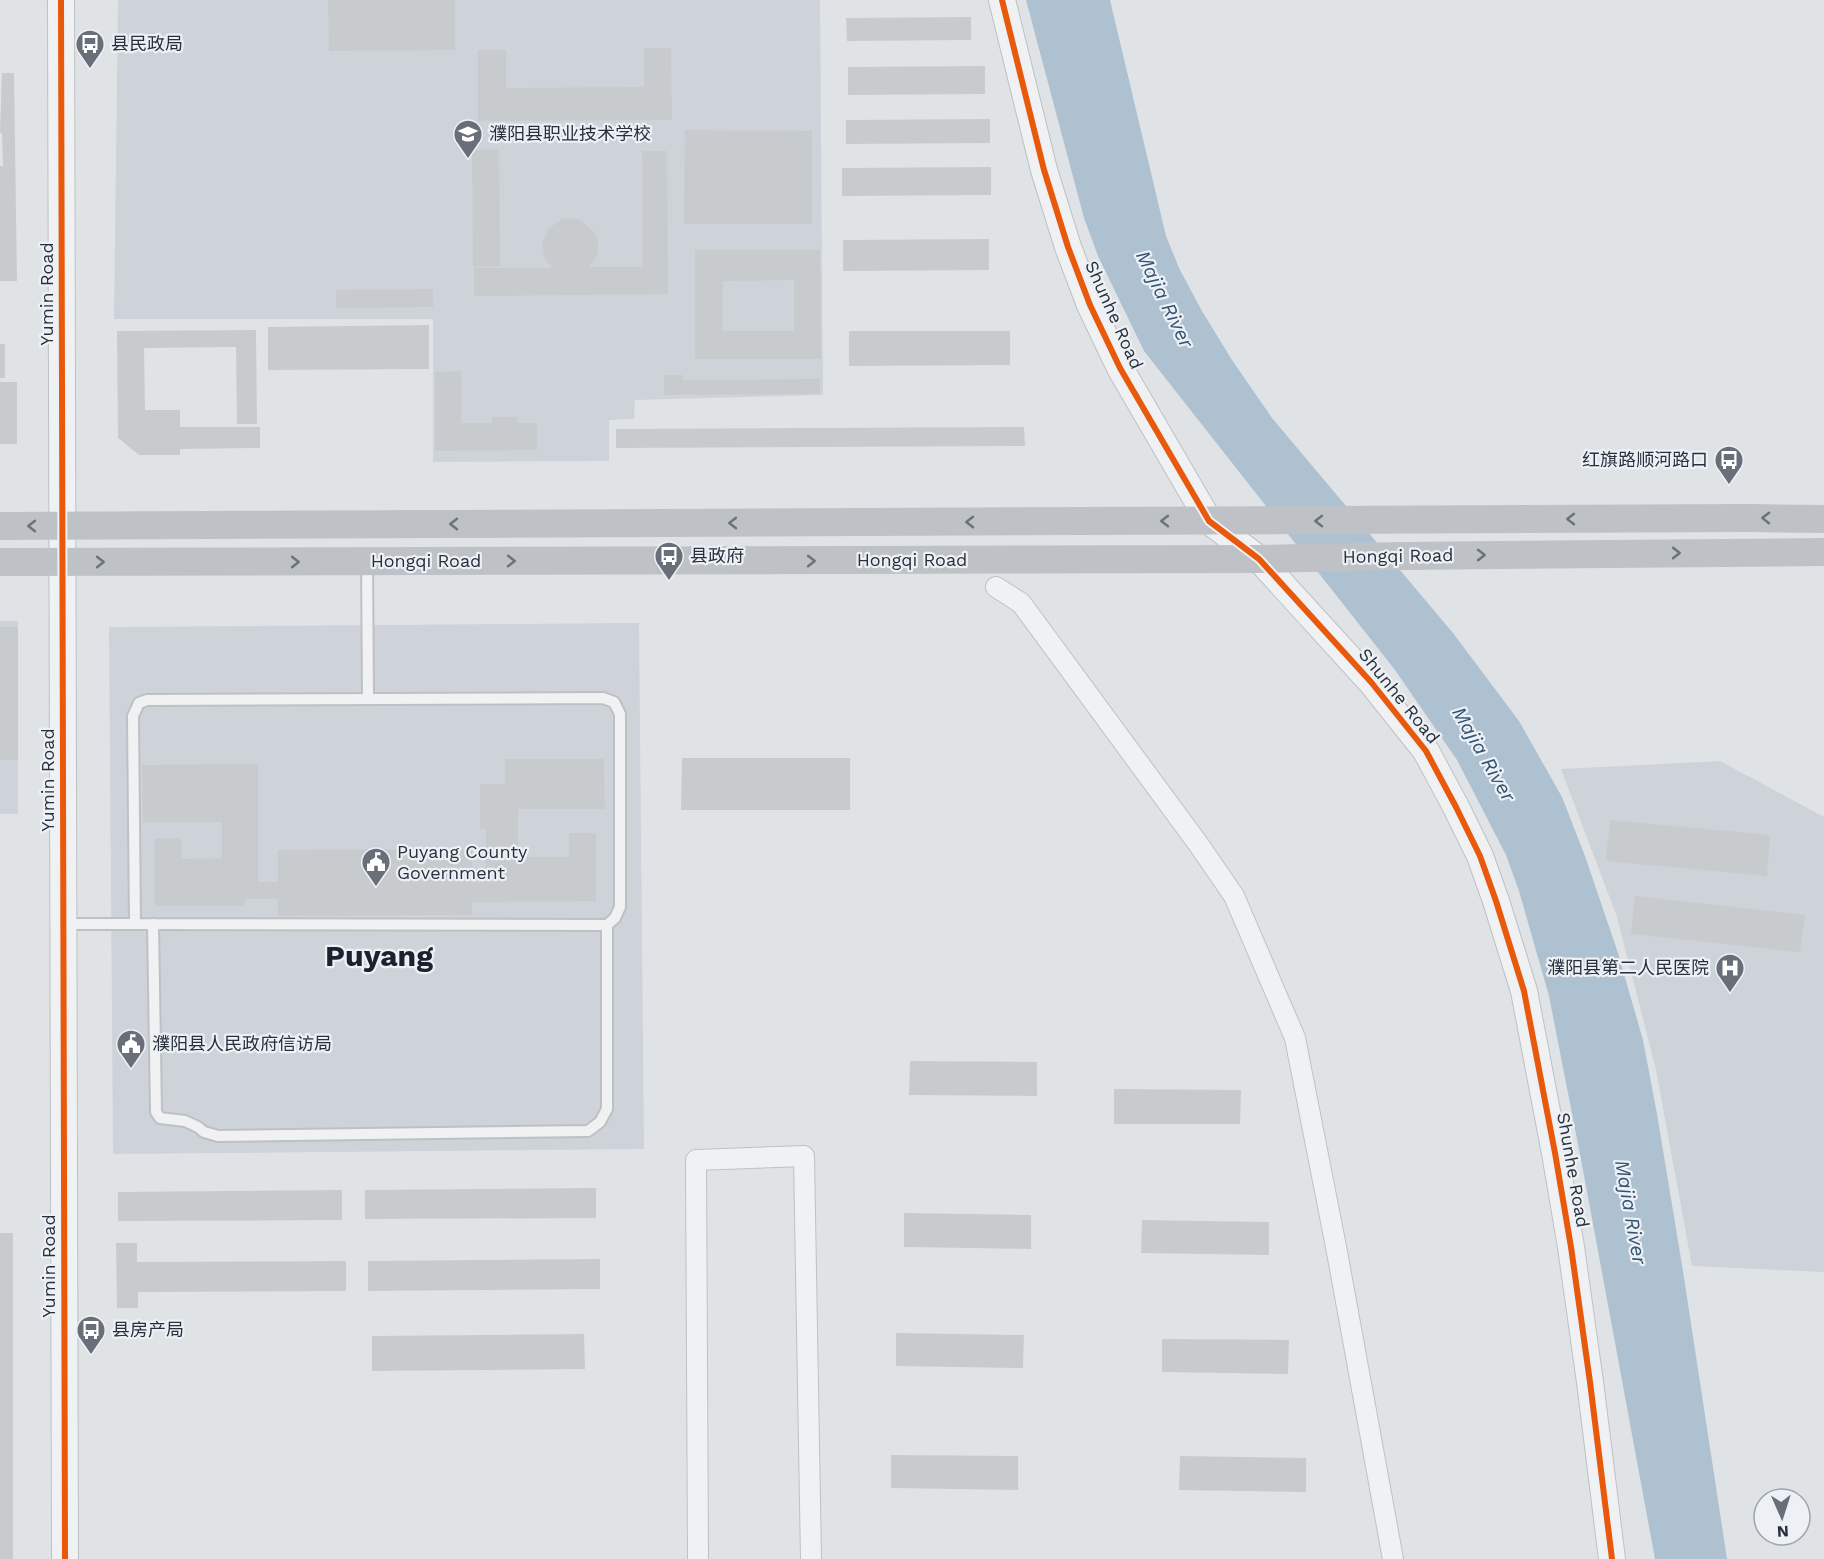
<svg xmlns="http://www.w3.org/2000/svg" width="1824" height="1559" font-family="'Work Sans','Noto Sans SC',sans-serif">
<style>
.built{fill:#ced3d9}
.water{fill:#aec1d1}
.building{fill:#c8cbce;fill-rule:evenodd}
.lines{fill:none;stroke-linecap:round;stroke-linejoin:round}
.service-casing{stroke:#bec1c4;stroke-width:14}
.minor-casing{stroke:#bec1c4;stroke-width:22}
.tertiary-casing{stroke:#bec1c4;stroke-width:28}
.service{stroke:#f0f1f2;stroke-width:10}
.minor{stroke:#f0f1f2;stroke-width:20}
.tertiary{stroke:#f0f1f2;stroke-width:26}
.secondary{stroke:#bec1c5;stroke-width:28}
.cycleway-casing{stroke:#edf1f5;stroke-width:10}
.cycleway{stroke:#e8590c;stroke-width:6}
.oneway{stroke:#6b727b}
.labels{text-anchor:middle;stroke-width:4.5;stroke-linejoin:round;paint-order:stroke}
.poi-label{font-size:18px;fill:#27313e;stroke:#edf1f5;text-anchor:start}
.street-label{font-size:18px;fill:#27313e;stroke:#edf1f5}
.water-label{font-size:20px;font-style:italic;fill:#325372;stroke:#edf1f5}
.town-label{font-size:30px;font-weight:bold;fill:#1a222f;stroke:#edf1f5}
</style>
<rect width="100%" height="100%" fill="#e0e3e6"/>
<g class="built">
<path d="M118,0h702l3,395 -188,5 -1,19 -25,1v41l-176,1v-143h-319z"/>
<rect x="0" y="621" width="18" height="193"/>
<path d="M639,623l5,526 -531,5 -4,-527z"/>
<path d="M1720,761l104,56v455l-132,-6 -36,-196 -39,-153 -56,-148z"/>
</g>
<path class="water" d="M1026,0h84l56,236 13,32 23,43 30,49 40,58 181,215 66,88 43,76 23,59 33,97 25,87 14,74 26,157 44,288h-72l-72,-389 -34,-174 -30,-105 -13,-36 -49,-95 -62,-90 -251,-319 -46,-95 -14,-38z"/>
<g class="building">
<path d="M328,0h127v50l-126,1z"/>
<path d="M971,17v23l-124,1 -1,-23z"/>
<path d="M644,48h27l1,72 -194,1v-71h28v38l138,-1z"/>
<path d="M985,66v28l-137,1v-28z"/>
<path d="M2,73h12l3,208h-17v-115h3l-1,-33h-2z"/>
<path d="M990,119v24l-144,1v-24z"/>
<path d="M685,130l127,1v93h-128z"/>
<path d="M499,149l1,117 -27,1 -1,-117z"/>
<path d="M642,151h25l1,143 -194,2v-28h79l-8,-9 -3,-16 7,-15 13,-9 10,-1 8,2 14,12 4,8v10l-2,8 -7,9h54z"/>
<path d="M991,167v28l-149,1v-28z"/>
<path d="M989,239v31l-146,1v-31z"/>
<path d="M695,250h125l1,109h-126zM794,280v51h-71v-50z"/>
<path d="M433,289v18l-97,1v-18z"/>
<path d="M429,325v44l-161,1v-43z"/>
<path d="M256,330l1,94h-20l-1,-77 -92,1 1,62h35v17h80v21l-80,1v6h-41l-21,-17 -1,-107z"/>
<path d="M849,331h161v34l-161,1z"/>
<rect x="0" y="344" width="5" height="34"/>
<path d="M461,371v52h31v-6h26l-1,6h20v27l-102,1v-79z"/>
<path d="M664,375h19v5l137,-1v15l-156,1z"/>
<rect x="0" y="382" width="17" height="62"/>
<path d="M1024,427l1,19 -409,2v-19z"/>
<rect x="0" y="627" width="18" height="133"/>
<path d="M682,758h168v52h-169z"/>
<path d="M505,759h99l1,50h-87v48h51v-24h27v68l-124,1v13l-194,1v-17h-33v7h-90v-67l26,-1v21l41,-1v-36h-79l-1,-57 116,-1v118h20v-32l194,-1v33h14v-53h-6v-45h25z"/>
<path d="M1610,820l160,15 -3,41 -161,-15z"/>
<path d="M1635,896l170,19 -5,37 -169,-18z"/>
<path d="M910,1061l127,1v34l-128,-1z"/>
<path d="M1114,1089l127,1 -1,34h-126z"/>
<path d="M596,1188v30l-231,1v-29z"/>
<path d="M342,1190v30l-224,1v-29z"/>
<path d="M904,1213l127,2v34l-127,-2z"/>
<path d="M1142,1220l127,2v33l-128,-2z"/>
<rect x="0" y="1233" width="13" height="326"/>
<path d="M116,1243h21v19l209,-1v30l-208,1v16h-21z"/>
<path d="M600,1259v30l-232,2v-30z"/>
<path d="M896,1333l128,2 -1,33 -127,-2z"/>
<path d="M584,1334l1,35 -213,2v-35z"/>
<path d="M1162,1339l127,1 -1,34 -126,-2z"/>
<path d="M891,1455l127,1v34l-127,-2z"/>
<path d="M1180,1456l126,2v34l-127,-2z"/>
</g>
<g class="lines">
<g class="service-casing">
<g id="service">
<path d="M367,561l1,138"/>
<path d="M63,924h72l472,1 8,-7 5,-11v-193l-6,-12 -11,-4 -456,2 -8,3 -6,13 2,208"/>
<path d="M153,924l3,188 4,6 25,3 13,6 6,5 14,4 370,-5 12,-9 7,-13v-184"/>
</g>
</g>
<g class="minor-casing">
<g id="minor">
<path d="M996,587l25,16 178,242 35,51 61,142 42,214 56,307"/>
<path d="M698,1559l-2,-399 108,-4 7,403"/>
</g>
</g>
<g class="tertiary-casing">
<g id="tertiary">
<path d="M61,0l4,1559"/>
<path d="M1002,0l42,170 24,77 22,58 30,63 89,153 50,38 112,123 55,69 30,56 24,49 16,45 28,90 31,162 16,94 19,135 22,177"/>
</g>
</g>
<use href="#service" class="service"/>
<use href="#minor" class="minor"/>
<use href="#tertiary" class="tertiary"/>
<g class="secondary">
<path d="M0,526l1749,-8 75,1"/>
<path d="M0,562l1259,-3 143,-3 422,-4"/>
</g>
<g class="cycleway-casing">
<g id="cycleway">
<path d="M61,0l4,1559"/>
<path d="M1002,0l42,170 24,77 22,58 30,63 89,153 50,38 112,123 55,69 30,56 24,49 16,45 28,90 31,162 16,94 19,135 22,177"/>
</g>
</g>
<use href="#cycleway" class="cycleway"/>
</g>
<defs><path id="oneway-chevron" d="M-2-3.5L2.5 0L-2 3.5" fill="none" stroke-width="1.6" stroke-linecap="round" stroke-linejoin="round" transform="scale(1.5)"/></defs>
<g class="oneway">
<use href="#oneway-chevron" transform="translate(1766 518) rotate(-179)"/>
<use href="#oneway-chevron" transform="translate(1571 519) rotate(180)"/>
<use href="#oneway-chevron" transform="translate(1165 521) rotate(180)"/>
<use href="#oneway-chevron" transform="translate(1319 521) rotate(180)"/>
<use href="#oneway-chevron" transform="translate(970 522) rotate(180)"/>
<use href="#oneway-chevron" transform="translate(733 523) rotate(180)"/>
<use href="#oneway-chevron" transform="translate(454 524) rotate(180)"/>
<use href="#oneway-chevron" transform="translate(32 526) rotate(-180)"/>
<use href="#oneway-chevron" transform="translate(1676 553)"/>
<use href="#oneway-chevron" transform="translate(1481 555)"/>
<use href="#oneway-chevron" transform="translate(511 561)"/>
<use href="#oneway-chevron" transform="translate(811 561)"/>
<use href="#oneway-chevron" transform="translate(100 562)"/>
<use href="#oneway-chevron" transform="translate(295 562)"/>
</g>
<defs>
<g id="bus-pin" transform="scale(1.5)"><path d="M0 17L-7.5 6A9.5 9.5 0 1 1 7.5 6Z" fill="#686f79" stroke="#edf1f5"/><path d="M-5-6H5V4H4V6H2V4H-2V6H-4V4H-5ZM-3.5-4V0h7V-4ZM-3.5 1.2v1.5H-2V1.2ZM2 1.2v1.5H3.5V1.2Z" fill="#fff"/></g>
<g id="school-pin" transform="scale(1.5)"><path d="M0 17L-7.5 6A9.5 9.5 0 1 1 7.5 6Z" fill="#686f79" stroke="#edf1f5"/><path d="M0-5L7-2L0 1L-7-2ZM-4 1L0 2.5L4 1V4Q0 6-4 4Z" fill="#fff"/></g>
<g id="civic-pin" transform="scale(1.5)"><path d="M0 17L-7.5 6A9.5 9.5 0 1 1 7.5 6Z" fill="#686f79" stroke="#edf1f5"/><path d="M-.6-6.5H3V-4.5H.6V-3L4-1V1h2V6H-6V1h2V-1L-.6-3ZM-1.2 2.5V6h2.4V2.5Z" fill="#fff"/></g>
<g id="hospital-pin" transform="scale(1.5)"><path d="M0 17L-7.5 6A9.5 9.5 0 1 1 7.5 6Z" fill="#686f79" stroke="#edf1f5"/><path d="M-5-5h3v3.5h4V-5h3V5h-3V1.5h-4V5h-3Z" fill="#fff"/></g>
</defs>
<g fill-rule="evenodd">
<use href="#bus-pin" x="90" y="44"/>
<use href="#school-pin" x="468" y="134"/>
<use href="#bus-pin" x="1729" y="460"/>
<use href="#bus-pin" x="669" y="556"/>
<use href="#civic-pin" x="376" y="862"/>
<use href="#hospital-pin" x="1730" y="968"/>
<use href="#civic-pin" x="131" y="1044"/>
<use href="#bus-pin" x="91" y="1330"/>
</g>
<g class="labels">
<g class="poi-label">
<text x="111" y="50">县民政局</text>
<text x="489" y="140">濮阳县职业技术学校</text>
<text x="1708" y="466" text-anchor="end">红旗路顺河路口</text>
<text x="690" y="562">县政府</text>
<text x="397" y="858">Puyang County<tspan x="397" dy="21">Government</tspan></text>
<text x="1709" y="974" text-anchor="end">濮阳县第二人民医院</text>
<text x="152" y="1050">濮阳县人民政府信访局</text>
<text x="112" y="1336">县房产局</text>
</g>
<g class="street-label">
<text transform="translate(47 294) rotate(-90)" y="6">Yumin Road</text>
<text transform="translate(1114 315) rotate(66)" y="6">Shunhe Road</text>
<text transform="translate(1398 556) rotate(-1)" y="6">Hongqi Road</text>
<text x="912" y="566">Hongqi Road</text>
<text x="426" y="567">Hongqi Road</text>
<text transform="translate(1399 696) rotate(51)" y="6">Shunhe Road</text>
<text transform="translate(48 780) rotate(-90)" y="6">Yumin Road</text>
<text transform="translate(1573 1170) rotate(80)" y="6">Shunhe Road</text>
<text transform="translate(49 1266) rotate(-90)" y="6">Yumin Road</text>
</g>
<g class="water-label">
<text transform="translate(1165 299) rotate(64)" y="7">Majia River</text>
<text transform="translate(1484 754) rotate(60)" y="7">Majia River</text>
<text transform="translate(1631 1212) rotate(80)" y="7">Majia River</text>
</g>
<g class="town-label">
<text x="379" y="966">Puyang</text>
</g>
</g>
<g transform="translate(1782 1517) rotate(177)"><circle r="28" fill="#edf1f5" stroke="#9ea4ac" stroke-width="1.5"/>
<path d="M0-4.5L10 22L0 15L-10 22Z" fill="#686f79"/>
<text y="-9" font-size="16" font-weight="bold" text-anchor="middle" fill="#27313e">N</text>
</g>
</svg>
